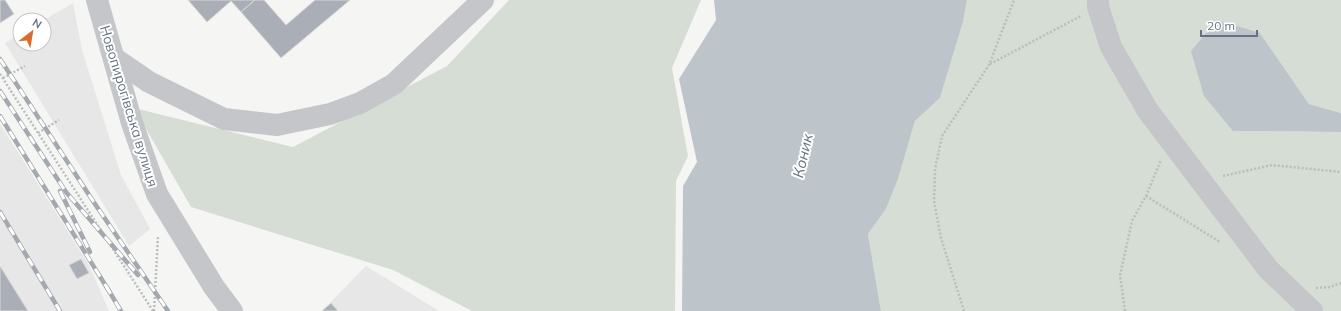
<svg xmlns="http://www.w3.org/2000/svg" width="1341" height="311" font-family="Mulish,sans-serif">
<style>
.built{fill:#e6e7e6}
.green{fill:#d6ddd4}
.water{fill:#bdc5ca}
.building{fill:#aaafb7;stroke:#d7d7d5}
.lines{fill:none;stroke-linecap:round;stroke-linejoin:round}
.path{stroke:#bbbdbf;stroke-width:2.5;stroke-dasharray:2 2;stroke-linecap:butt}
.minor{stroke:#c4c6ca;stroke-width:22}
.rail-casing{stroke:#a4a8af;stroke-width:4.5}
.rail{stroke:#fff;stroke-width:3;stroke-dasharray:9;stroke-linecap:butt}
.labels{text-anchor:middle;stroke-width:4;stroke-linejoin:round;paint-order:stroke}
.street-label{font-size:14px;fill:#667283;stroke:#fff}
.water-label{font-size:15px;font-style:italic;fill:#62737f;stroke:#fff}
</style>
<rect width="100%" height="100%" fill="#f5f6f3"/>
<g class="built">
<path d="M73,3l9,47 39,125 29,54 -21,17 -124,-203 15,-9v10h24v-24z"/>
<path d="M0,124l89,141 20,46h-109z"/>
<path d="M366,266l73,45h-117z"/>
</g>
<g class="green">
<path d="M509,0h192l-29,68 16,88 -12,25 -1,130h-203l-79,-41 -202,-63 -57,-99 159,39 154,-81z"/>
<path d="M967,0h374v113l-32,-9 -49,-71 -27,98 108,1v179h-460l-13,-77 18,-25 12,-30 17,-58 25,-23 23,-76z"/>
</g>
<g class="water">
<path d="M714,0h253l-4,22 -23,76 -25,23 -17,58 -12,30 -18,25 13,77h-199l1,-125 14,-24 -18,-83 37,-59z"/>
<path d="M1217,20l43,13 49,71 32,9v19l-108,-1 -29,-35 -13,-45z"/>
</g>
<g class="building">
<path d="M0,0h5l9,14 -14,9z"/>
<path d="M188,0h67l-14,12 -10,-11 -24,21z"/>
<path d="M255,0h9l22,25 29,-25h35l-69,58 -40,-46z"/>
<path d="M81,259l8,14 -12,6 -8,-14z"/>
<path d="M0,266l28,45h-28z"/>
<path d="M331,303l7,8h-16z"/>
</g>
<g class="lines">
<g class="path">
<path d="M990,64l91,-48"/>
<path d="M0,74l153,237"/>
<path d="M3,78l22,-12"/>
<path d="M38,133l21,-13"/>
<path d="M1223,176l49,-11 69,7"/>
<path d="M1146,196l74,46"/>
<path d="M1316,288l14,-1 11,-4"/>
<path d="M154,311l4,-75"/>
<path d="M964,311l-23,-73 -7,-37 1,-32 7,-33 47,-71 25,-65"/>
<path d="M1125,311l-5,-36 12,-54 14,-25 15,-36"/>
</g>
<g class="minor">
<path d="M97,0l35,123 25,71 57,93 18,24"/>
<path d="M1098,0v7l13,40 37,64 120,158 44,42"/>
<path d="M114,58l35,24 75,37 53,6 53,-11 30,-11 34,-19 89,-84"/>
</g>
<g class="rail-casing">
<g id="rail">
<path d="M0,59l95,145 73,107"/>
<path d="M0,91l66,101 72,83"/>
<path d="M0,116l109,175"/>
<path d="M60,191l30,61"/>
<path d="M0,212l60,99"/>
<path d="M106,286l15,25"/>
</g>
</g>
<use href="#rail" class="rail"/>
</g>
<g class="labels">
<g class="street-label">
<text transform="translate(129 106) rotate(73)" y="5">Новопирогівська вулиця</text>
</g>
<g class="water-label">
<text transform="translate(803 156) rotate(-77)" y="5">Коник</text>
</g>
</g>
<g transform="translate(32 32) rotate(31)"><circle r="19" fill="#ffffff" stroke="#c2c7cd"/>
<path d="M0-3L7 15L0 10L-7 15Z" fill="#dd6a2c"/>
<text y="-6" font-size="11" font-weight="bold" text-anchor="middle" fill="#667283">N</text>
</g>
<path d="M1201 30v6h56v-6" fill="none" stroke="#667283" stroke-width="2"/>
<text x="1207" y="30" font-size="12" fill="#667283" stroke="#ffffff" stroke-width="3" paint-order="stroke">20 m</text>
</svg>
